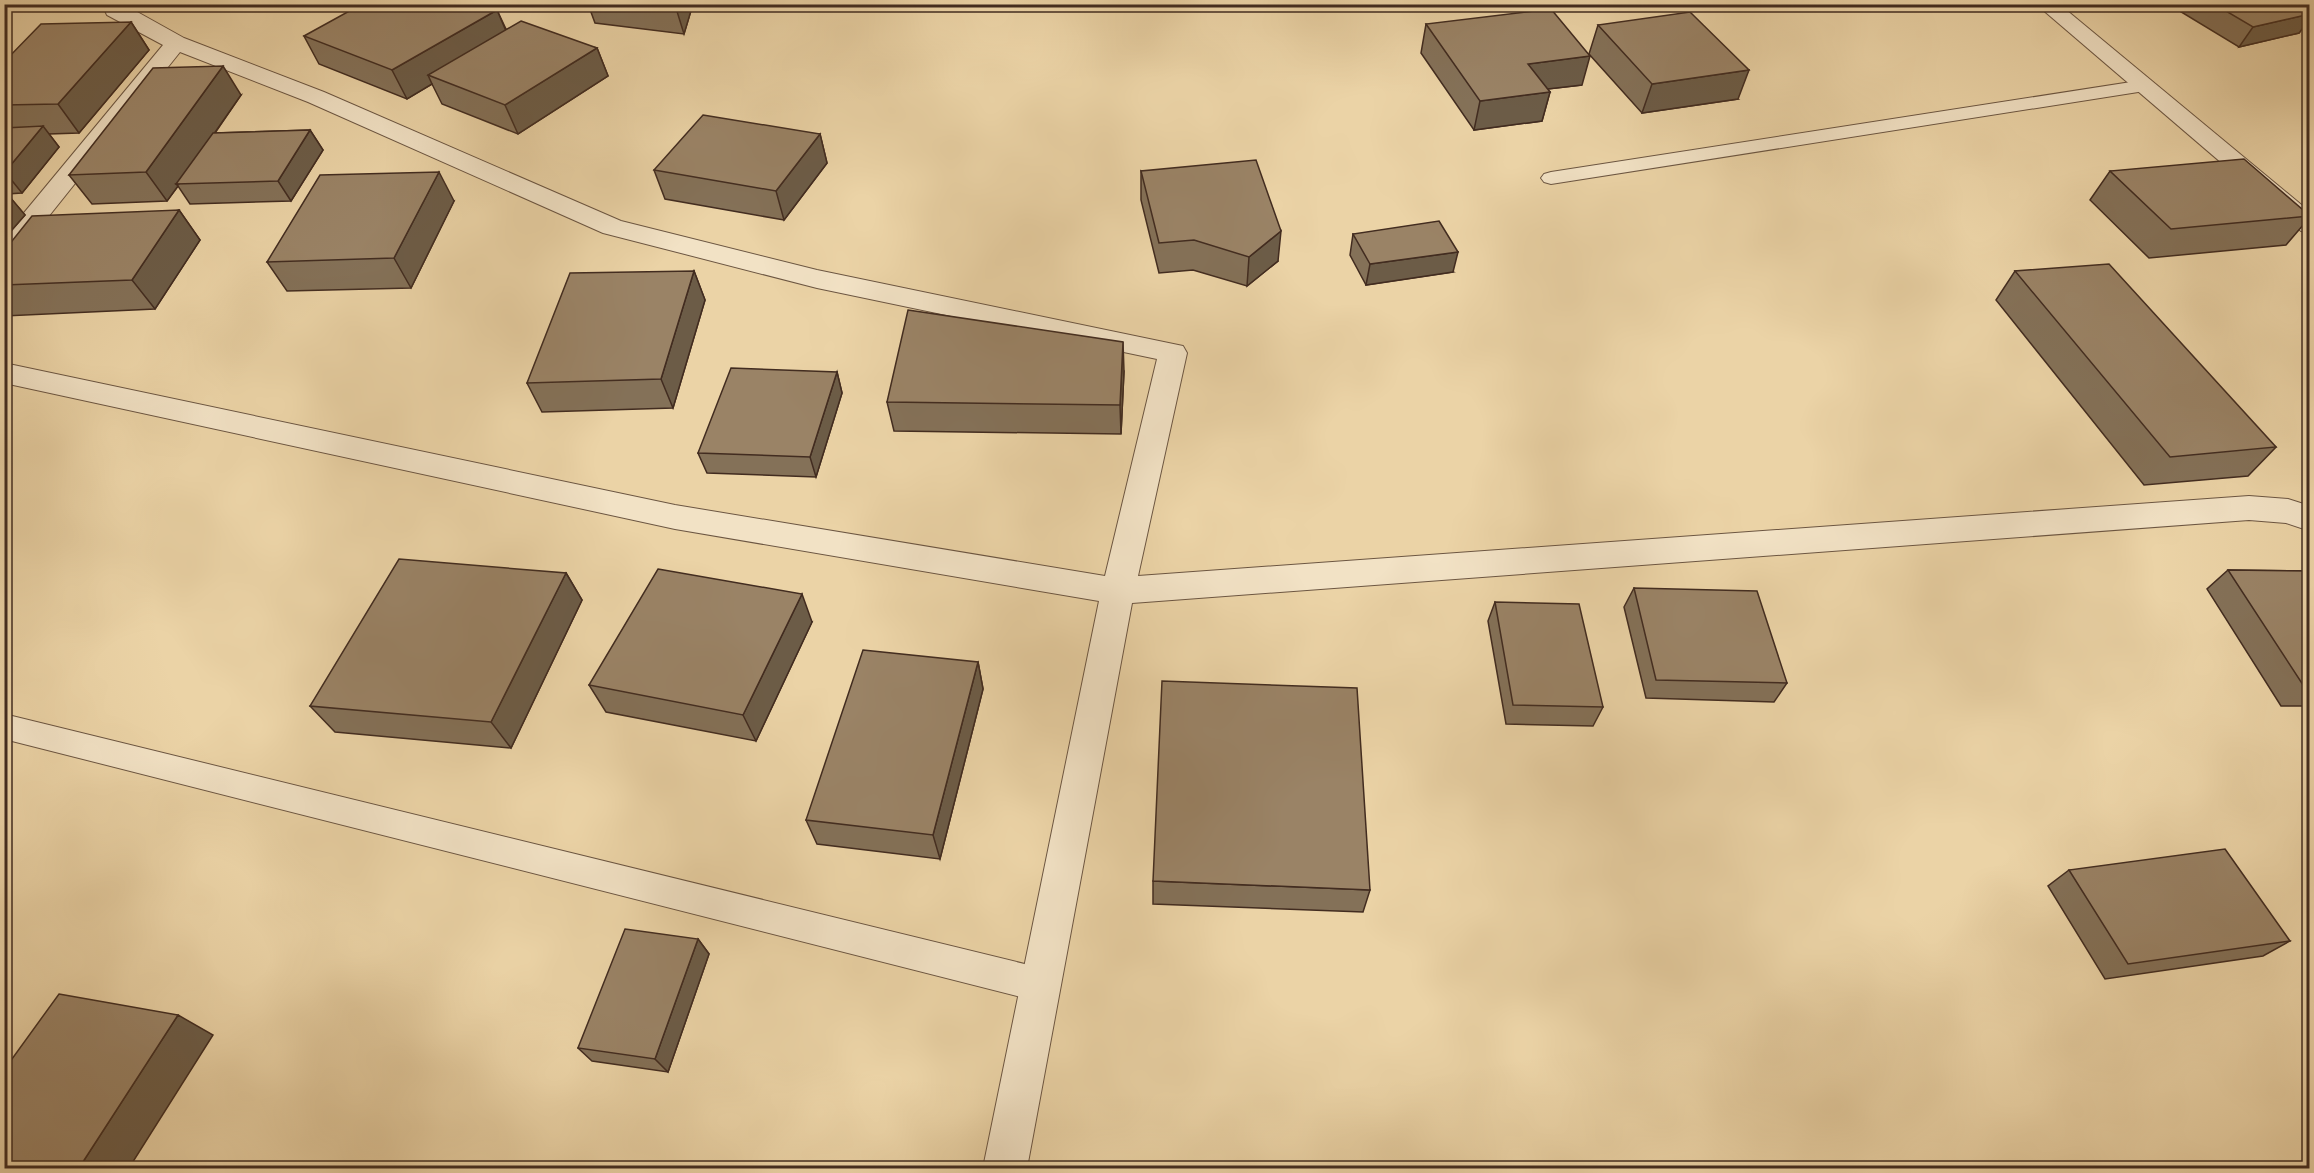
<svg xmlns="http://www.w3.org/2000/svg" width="2314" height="1173" font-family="'EB Garamond',serif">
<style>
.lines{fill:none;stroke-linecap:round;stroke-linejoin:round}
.service-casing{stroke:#6c5642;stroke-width:2}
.minor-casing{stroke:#6c5642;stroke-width:2}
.service{fill:#f2e2c5;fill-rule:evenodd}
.minor{fill:#f2e2c5;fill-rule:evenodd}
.wall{fill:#847158;stroke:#422c20;stroke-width:1.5}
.shaded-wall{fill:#6c5c47;stroke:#422c20;stroke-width:1.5}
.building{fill:#9a8366;stroke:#422c20;stroke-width:1.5}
</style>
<rect width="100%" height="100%" fill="#ebd3a6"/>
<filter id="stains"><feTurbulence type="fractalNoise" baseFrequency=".00333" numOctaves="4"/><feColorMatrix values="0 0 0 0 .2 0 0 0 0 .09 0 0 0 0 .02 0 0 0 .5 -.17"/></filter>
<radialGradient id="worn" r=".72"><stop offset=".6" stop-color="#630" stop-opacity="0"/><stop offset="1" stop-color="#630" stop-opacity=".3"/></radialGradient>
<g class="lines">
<g class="service-casing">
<g id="service">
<path d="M2144,80l7,2 2,4 -2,4 -600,94 -7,-2 -3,-4 3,-4 7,-2z"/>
<path d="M4,714l1037,254 12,5 5,12 -5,12 -12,5 -1037,-263z"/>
</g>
</g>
<g class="minor-casing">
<g id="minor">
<path d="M102,4h21l61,34 140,54 297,129 196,49 366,76 4,7 -49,223 1111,-80 39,3 22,7v25l-24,-8 -37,-3 -1117,83 -105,565h-44l116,-567 -424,-72 -671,-146v-20l671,142 430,71 52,-217 -340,-71 -214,-55 -295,-131 -128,-50 -167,209 -9,2v-26l159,-192 -56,-30z"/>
<path d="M2036,4h23l251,208v21l-9,-2z"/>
</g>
</g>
<use href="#service" class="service"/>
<use href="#minor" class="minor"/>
</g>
<g class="wall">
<path d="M588,4h105l-9,30 -89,-11z"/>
<path d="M2168,4h130l12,7v8l-11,14 -60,14z"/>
<path d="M497,10l9,19 91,19 11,28 -90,58 -76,-30 -10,-20 -25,15 -88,-35 -15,-28z"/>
<path d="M131,22l18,28 -70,83 -30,1 10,13 -37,46 -15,1 18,21 -21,24v-134z"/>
<path d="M1426,24l156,61 -35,4 3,3 -8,29 -68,9 -53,-77z"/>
<path d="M1598,25l140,74 -96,14 -53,-59z"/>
<path d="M241,95l-26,38 95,-3 13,20 -32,51 -101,3 -12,-18 -11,15 -75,3 -23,-29z"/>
<path d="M820,134l7,29 -43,57 -119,-21 -11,-29z"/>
<path d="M1141,171l137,90 -31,25 -54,-16 -34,3 -18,-73z"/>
<path d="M2110,171l200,44v2l-24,28 -137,13 -59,-58z"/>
<path d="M454,201l-43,87 -124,3 -20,-29z"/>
<path d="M179,210l21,30 -45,69 -151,7v-65z"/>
<path d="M1353,234l100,38 -87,13 -16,-30z"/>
<path d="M694,271l11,29 -32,108 -131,4 -15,-29z"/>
<path d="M2015,271l261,176 -28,29 -104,9 -148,-185z"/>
<path d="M1124,371l-3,63 -227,-3 -7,-29z"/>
<path d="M837,372l5,21 -26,84 -109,-4 -9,-20z"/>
<path d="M2228,570l82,1v135h-29l-74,-117z"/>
<path d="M566,573l16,27 -71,148 -176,-16 -25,-26z"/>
<path d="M1634,588l153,95 -13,19 -128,-4 -22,-91z"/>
<path d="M1495,602l108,105 -10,19 -87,-2 -18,-103z"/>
<path d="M812,622l-56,119 -150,-29 -17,-27z"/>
<path d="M978,662l5,27 -43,170 -123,-15 -11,-24z"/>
<path d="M2069,870l221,71 -27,15 -158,23 -57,-93z"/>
<path d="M1153,881l217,9 -7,22 -210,-8z"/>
<path d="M698,939l11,15 -41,118 -76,-11 -14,-13z"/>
</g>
<g class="shaded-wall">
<path d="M675,4h18l-9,30 -9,-29z"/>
<path d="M497,10l12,28 -81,37 4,9 -25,15 -15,-29z"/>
<path d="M2310,14v5l-11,14 -60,14 14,-20z"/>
<path d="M131,22l18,28 -70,83 -21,-29z"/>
<path d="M597,48l11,28 -90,58 -13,-29z"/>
<path d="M1590,56l-8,29 -61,7 7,-28z"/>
<path d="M223,66l18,29 -62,89h-3l2,2 -11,15 -21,-29z"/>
<path d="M1749,70l-11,29 -96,14 10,-29z"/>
<path d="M1550,92l-8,29 -68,9 6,-29z"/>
<path d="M43,126l16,21 -37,46 -17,-21z"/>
<path d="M310,130l13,20 -32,51 -13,-20z"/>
<path d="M820,134l7,29 -43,57 -8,-29z"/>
<path d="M439,172l15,29 -43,87 -17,-30z"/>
<path d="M4,190l21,25 -21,24z"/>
<path d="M179,210l21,30 -45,69 -23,-29z"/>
<path d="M1281,231l-3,30 -31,25 2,-29z"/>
<path d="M1458,252l-5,20 -87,13 4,-21z"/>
<path d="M694,271l11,29 -32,108 -12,-29z"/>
<path d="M1123,342l1,29 -3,63 -1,-29z"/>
<path d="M837,372l5,21 -26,84 -6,-20z"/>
<path d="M566,573l16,27 -71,148 -20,-26z"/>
<path d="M802,594l10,28 -56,119 -13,-26z"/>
<path d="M978,662l5,27 -43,170 -7,-24z"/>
<path d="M698,939l11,15 -41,118 -13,-13z"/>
<path d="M178,1015l35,20 -84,133h-50z"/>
</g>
<g class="building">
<path d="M362,4h120l15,6 -105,60 -88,-34z"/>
<path d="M2214,4h84l12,7v3l-57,13z"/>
<path d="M1551,9l39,47 -62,8 22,28 -70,9 -54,-77z"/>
<path d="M1690,12l59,58 -97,14 -54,-59z"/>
<path d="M521,21l76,27 -92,57 -77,-30z"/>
<path d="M131,22l-73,82 -54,1v-43l37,-38z"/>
<path d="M223,66l-77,106 -77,3 84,-107z"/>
<path d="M703,115l117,19 -44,57 -122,-21z"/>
<path d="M43,126l-38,46h-1v-44z"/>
<path d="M310,130l-32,51 -102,3 37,-51z"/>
<path d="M2244,159l66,57 -139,13 -61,-58z"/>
<path d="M1256,160l25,71 -32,26 -55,-17 -35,3 -18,-72z"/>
<path d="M439,172l-45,86 -127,4 53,-87z"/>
<path d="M179,210l-47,70 -128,5v-34l28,-35z"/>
<path d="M1439,221l19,31 -88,12 -17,-30z"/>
<path d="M2109,264l167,183 -106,10 -155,-186z"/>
<path d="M694,271l-33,108 -134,4 43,-110z"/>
<path d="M908,310l215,32 -3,63 -233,-3z"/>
<path d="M731,368l106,4 -27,85 -112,-4z"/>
<path d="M399,559l167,14 -75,149 -181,-16z"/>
<path d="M658,569l144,25 -59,121 -154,-30z"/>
<path d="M2228,570l82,1v117h-5z"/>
<path d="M1634,588l123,3 30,92 -131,-3z"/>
<path d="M1495,602l84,2 24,103 -90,-2z"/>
<path d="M863,650l115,12 -45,173 -127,-15z"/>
<path d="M1162,681l195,7 13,202 -217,-9z"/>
<path d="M2225,849l65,92 -162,23 -59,-94z"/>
<path d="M625,929l73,10 -43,120 -77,-11z"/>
<path d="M59,994l119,21 -99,153h-67l-8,-1v-97z"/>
</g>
<rect width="2314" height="1173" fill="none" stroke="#ebd3a6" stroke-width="24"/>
<rect x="6" y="6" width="2302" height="1161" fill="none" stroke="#422c20" stroke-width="3"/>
<rect x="12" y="12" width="2290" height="1149" fill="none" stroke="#422c20" stroke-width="1.5"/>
<rect width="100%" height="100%" filter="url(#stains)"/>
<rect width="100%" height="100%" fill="url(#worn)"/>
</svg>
